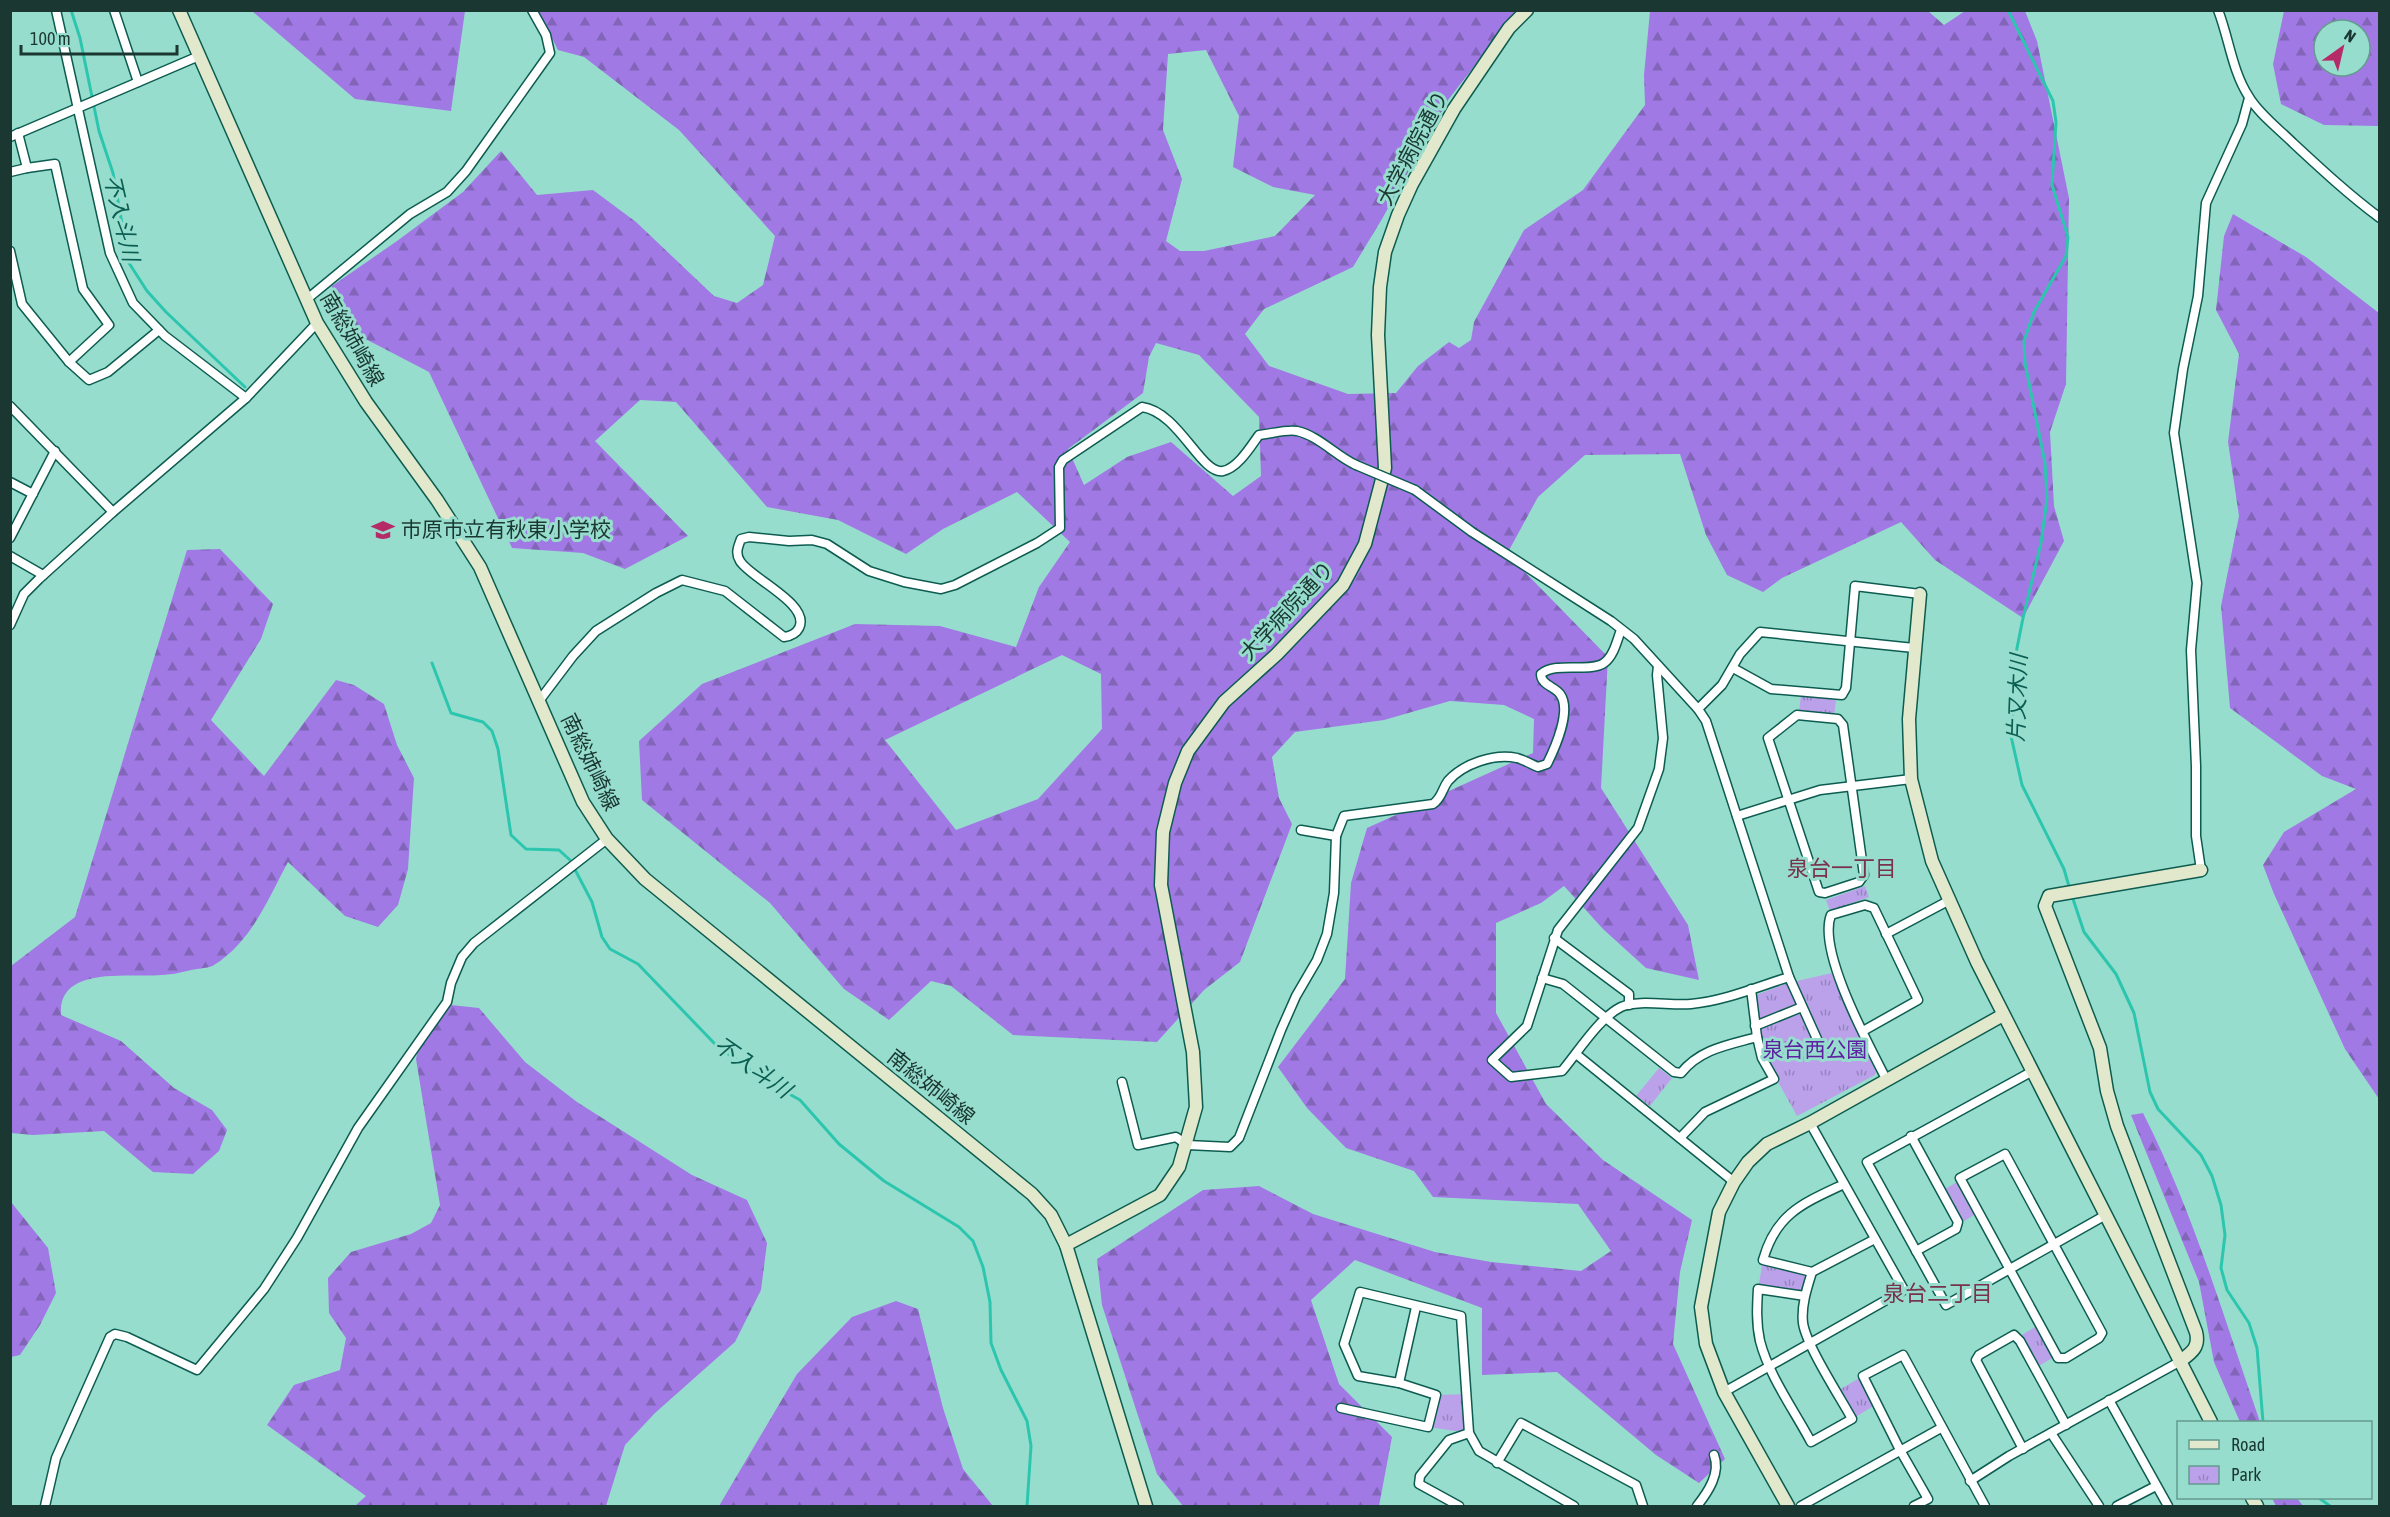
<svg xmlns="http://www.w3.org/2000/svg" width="2390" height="1517" font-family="'Asap Condensed','Noto Sans JP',sans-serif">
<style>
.forest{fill:url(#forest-firs);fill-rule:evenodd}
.park{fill:url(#park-tufts)}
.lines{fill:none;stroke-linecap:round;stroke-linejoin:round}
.stream{stroke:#2cc6af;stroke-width:3}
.street-casing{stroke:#0d5c50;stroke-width:11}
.secondary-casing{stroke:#0d5c50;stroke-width:15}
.street{stroke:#fff;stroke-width:8}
.secondary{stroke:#e2e8cb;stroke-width:12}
.street-bridge-casing{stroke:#0d5c50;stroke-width:11;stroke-linecap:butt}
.street-bridge{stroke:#fff;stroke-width:8}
.labels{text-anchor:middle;stroke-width:6;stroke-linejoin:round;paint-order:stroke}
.street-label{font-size:21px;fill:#1a3731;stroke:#97ddce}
.poi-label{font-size:21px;fill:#1a3731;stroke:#97ddce;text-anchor:start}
.park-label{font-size:21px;fill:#5e21a1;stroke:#97ddce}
.water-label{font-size:22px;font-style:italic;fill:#0b5e52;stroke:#97ddce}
.neighbourhood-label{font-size:22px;fill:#78334c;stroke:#97ddce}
</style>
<defs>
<pattern id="forest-firs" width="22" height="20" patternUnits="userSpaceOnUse" patternTransform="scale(1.5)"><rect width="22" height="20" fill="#a179e4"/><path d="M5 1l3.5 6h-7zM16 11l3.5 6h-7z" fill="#8264b9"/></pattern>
<pattern id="park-tufts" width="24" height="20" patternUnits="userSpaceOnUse" patternTransform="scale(1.5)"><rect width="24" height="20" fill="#baa1ea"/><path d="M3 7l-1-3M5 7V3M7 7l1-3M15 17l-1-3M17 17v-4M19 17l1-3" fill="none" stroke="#9684be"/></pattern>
</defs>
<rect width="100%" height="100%" fill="#97ddce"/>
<g class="forest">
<path d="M252,11h213l-14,100 -96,-12z"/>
<path d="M538,11h979l-69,89 -66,119 -29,48 -89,42 -19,25 24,32 79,28 48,-1 22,-27 31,-24 10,6 12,-8 3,-18 50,-92 59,-40 62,-85 -1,-30 6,-64h278l16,14 21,-14h60l12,30 32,157 -3,186 -16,48 4,74 10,35 -41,77 -88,-58 -34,-38 -119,56 -19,14 -36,-17 -21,-40 -26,-81 -95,1 -47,42 -31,57 101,103 -7,131 87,137 11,55 -53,-12 -43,-39 -39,-43 -23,17 -45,20v90l50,91 57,56 89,60 -12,52 -7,72 52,115 -26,24 -43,-28 -99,-83 -75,3v-67l-127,-48 -44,40 28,84 53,53 -13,69h-196l-26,-32 -55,-169 -5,-46 106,-69 56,-4 54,28 122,38 56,10 90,9 30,-20 -33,-47 -145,-7 -19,-26 -68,-23 -39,-40 -29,-41 67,-88 6,-96 16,-55 166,-75 1,-34 -30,-14 -54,-4 -66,19 -89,12 -23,25 7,41 13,26 -52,138 -36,28 -47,52 -144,-7 -62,-49 -20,-5 -42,39 -45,-31 -74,-86 -128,-103 -3,-59 63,-57 153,-60 85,2 76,21 23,-60 31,-45 -53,-50 -74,37 -37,25 -68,-34 -71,-13 -91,-105 -36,-2 -45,41 93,95 -63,33 -42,-16 -71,-5 -83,-176 -98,-51 1,-35 65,-45 66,-49 38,-41 36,44 56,-5 43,32 78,74 23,7 26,-18 12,-49 -96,-106 -95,-73 -26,-7zM1206,50l33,66 -6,51 40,20 42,8 -40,41 -71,15h-24l-14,-10 16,-62 -19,-49 5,-76zM1156,343l43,12 60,62 2,59 -28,20 -62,-54 -44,15 -43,28 -16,-36 75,-56 6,-36zM1062,655l39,19 1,55 -64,70 -82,31 -71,-90z"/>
<path d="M2284,11h95v115l-55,-1 -43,-21 -8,-40zM2324,30h36v36h-36z"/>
<path d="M2233,214l73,43 73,56v786l-34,-50 -71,-155 -11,-29 21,-33 72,-43 -34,-13 -92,-68 -9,-102 18,-90 -11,-74 11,-88 -23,-44 8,-74z"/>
<path d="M220,549l53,55 -12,35 -50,81 53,56 72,-96 18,5 30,19 13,41 17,33 -6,91 -10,36 -20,22 -33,-11 -57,-54c-20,37 -36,79 -74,103 -4,3 -12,3 -17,4 -12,2 -24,6 -36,6 -32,3 -104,-10 -100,40l60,26 53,47 38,22 15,20 -8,21 -26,23 -40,-2 -49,-41 -71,4 -22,-2v-167l64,-49 112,-367z"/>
<path d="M451,1005l28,3 46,54 52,40 115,73 55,25 20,43 -6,47 -26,52 -80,71 -30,32 -19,61h-251l11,-10 -99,-71 27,-40 46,-15 6,-32 -17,-25 -1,-35 23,-26 60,-18 20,-11 9,-18 -24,-146 7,-32z"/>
<path d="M2143,1113c50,98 81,205 117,309h-20l-26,-60 -15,-80 -68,-167z"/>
<path d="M11,1202l37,46 8,45 -16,32 -20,30 -9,2z"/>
<path d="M896,1301l22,8 25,99 20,61 30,37h-274l78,-132 55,-57z"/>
<path d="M2272,1498h25l6,8h-27z"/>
</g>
<g class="park">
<path d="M1801,695l35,5 -2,16 -35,-5z"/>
<path d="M1865,886l4,11 -39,14 -4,-11z"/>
<path d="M1832,973l44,99 -1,3 -78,41 -20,-36 -14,-35 -7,-50 32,-12z"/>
<path d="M1659,1068l13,10 -22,28 -14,-10z"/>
<path d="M1959,1181l18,32 -16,10 -18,-33z"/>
<path d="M1763,1260l49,12 -7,24 -47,-7z"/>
<path d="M2037,1326l17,31 -17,10 -17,-31z"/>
<path d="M1863,1376l14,28 -25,15 -15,-28z"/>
<path d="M1467,1394l2,39 -41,-6 8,-32z"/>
</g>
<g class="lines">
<g class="stream">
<path d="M71,10l9,28 19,93 14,42 16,90 18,28 19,21 79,75"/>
<path d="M2008,10l45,91 3,21 -4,63 16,52 -2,19 -32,56 -10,29 1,22 20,100 2,36 -6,44 -18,75 -9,45 -3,73 11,49 42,84 6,21"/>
<path d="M432,663l19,50 32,9 9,9 6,18 13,86 15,14 33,1 11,10 22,42 10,35 8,12 28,15 76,79 45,34 41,23 39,44 45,37 75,46 14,14 10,26 7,35 1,41 10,27 26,51 4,25 -4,60"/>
<path d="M2072,896l12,36 32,42 18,39 16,79 8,17 43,46 11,21 9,29 4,30 -4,33 6,22 22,33 8,25 6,74"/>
<path d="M2319,1498l11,8"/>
</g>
<g class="street-casing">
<g id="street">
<path d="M56,10l54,243 23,50 32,33 81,62"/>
<path d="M114,10l24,72"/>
<path d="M2218,10c11,28 14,61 31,87 10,17 30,32 44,46 28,26 56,52 87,75"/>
<path d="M18,133l9,35 28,-4 28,125 26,36 -40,37"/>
<path d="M10,137l189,-81"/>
<path d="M10,172l17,-4"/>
<path d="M10,251l12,53 47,58 20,18 19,-8 51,-42"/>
<path d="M306,300l104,-86 37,-22 19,-21 84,-118 -4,-18 -14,-25"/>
<path d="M10,406l103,106"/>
<path d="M10,482l23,12"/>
<path d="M1415,490l57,42 139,89 23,18 64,70 8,12 83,256 28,62"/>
<path d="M10,538l45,-87"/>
<path d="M10,556l33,19"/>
<path d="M10,625l14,-31 15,-15 74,-67 133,-114 71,-75"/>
<path d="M1658,666l-1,9 6,63 -4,31 -21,59 -80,102 -31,96 -35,34 19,17 51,-6c16,-19 37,-53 59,-64 17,-8 50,-1 70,-3 33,-3 66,-17 98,-27"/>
<path d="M1733,668l38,21 71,6 4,-7 9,-102 65,8"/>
<path d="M539,701l34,-45 23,-25 60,-38 26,-13 43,11 59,46c7,-1 12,-3 15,-9 12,-24 -49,-50 -59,-67 -5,-8 -2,-14 1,-22l8,-2 40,4 23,-1 15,4 42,27 35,11 37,7 14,-4 82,-42 23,-15 -1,-61 4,-7 79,-53c37,5 59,68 81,64 15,-3 28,-25 36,-36 11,-1 28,-6 38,-4 22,5 39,25 59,34"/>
<path d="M1698,709l24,-24 18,-31 20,-22 154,16"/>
<path d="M1797,715l41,4 5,6 21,150 -5,7 -34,11 -6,-1 -51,-154z"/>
<path d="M1737,816l83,-26 91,-11"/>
<path d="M1301,830l35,6"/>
<path d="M2201,870l-5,-34v-70l-5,-116 6,-67 -23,-150 9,-64 15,-73 8,-93 36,-79 7,-26"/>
<path d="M1886,934l62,-33"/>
<path d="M1554,938l75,56v11"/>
<path d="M1542,978l21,6 111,88 7,1c19,-24 47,-28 76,-36"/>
<path d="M1755,1026l47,-19"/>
<path d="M1863,1031l55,-31 -44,-92 -9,-3 -34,10c-14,36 38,130 55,164"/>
<path d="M1576,1054l158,128"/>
<path d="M2031,1072l-164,90 79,143 158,-89"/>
<path d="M1122,1082l16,63 38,-8 11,8 43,2 9,-9 42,-108 15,-34 21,-36 10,-26 7,-41 2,-57 8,-20 89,-12c9,-6 9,-15 15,-23 15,-17 46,-28 69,-23 7,2 14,6 21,9l9,-3c8,-16 25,-54 13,-70 -6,-8 -19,-9 -19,-20 15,-13 49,-1 63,-11 10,-7 13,-23 17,-33"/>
<path d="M1911,1136l47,86 -2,7 -40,22"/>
<path d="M1680,1138l25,-26 69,-33 -12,-21 -5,-21 -6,-48"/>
<path d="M2005,1154l97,179 -3,5 -33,20h-8l-98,-180z"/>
<path d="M1844,1184c-40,19 -68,29 -81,76l49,12 63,-33"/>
<path d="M1805,1296l-47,-7c-1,17 -2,34 2,52 9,35 34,69 51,101l41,-23c-12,-22 -46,-74 -49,-96 -2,-17 4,-35 9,-51"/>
<path d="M1399,1383l17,-76"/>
<path d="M1724,1392l180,-102 -94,-167"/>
<path d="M2109,1400l59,106"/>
<path d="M1341,1408l87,19 8,-32 -37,-12 -41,-7 -14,-32 16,-52 101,24 8,117 10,18 95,55"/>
<path d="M2051,1433l48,73"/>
<path d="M2023,1449l-47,-89 3,-5 35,-20 6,6 46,84"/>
<path d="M1497,1463l24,-40 115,62 7,21"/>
<path d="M1970,1481l39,-25 170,-94"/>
<path d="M45,1506l11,-48 54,-121 5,-3 12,3 70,33 67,-81 33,-51 61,-110 89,-126 4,-19 11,-26 12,-14 133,-104"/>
<path d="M1459,1506l-40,-22 1,-8 29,-36 20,-7"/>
<path d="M1697,1506c11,-14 24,-33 17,-51"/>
<path d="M1801,1506l140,-78"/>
<path d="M1914,1506l14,-7 -28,-49 -37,-74 40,-21 82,151"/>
<path d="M2117,1506l39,-20"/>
</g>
</g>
<g class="secondary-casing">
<g id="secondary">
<path d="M179,10l138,313 49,79 71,98 43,67 103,235 24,37 38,40 387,315 19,21 15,30 80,261"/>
<path d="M1920,594l-11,125 2,60 21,82 45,101 234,460"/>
<path d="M1066,1245l94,-50 19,-28 17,-60 -3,-55 -32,-167 2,-53 12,-49 13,-32 36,-49 53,-48 66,-69 22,-41 20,-76 -7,-133 2,-48 5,-35 13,-37 14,-31 42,-75 55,-81 18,-18"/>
<path d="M2179,1362c12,-9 21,-14 17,-30l-79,-206 -10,-35 -7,-43 -55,-142 4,-10 152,-26"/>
<path d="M2252,1498l5,8"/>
<path d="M1788,1506l-64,-114 -18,-48 -5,-37 18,-95 15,-30 14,-20 19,-18 43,-21 193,-108"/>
</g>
</g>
<use href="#street" class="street"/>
<use href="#secondary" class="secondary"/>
<g class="street-bridge-casing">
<path id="street-bridge" d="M1356,465l59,25"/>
</g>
<use href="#street-bridge" class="street-bridge"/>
</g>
<defs>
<g id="school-bare" transform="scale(1.8)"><path d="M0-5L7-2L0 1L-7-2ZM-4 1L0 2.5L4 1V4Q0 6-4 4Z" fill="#b52b67" stroke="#97ddce" stroke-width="2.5" paint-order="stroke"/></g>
</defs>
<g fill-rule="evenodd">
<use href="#school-bare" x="383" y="530"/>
</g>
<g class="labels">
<g class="street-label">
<text transform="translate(1413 148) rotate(-62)" y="7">大学病院通り</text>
<text transform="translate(352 339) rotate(60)" y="7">南総姉崎線</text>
<text transform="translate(1287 611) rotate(-47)" y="7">大学病院通り</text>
<text transform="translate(590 762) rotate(64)" y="7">南総姉崎線</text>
<text transform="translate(931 1087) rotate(39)" y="7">南総姉崎線</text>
</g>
<g class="poi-label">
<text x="401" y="537">市原市立有秋東小学校</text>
</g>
<g class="park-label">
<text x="1815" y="1057">泉台西公園</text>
</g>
<g class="water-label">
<text transform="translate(122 218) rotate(77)" y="8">不入斗川</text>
<text transform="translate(2017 698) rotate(-88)" y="8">片又木川</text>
<text transform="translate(753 1067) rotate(35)" y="8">不入斗川</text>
</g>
<g class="neighbourhood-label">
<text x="1842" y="876">泉台一丁目</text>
<text x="1938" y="1301">泉台二丁目</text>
</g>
</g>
<rect width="2390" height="1517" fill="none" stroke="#1a3731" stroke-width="24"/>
<rect x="2177" y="1421" width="195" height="78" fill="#97ddce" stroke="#659b8f" stroke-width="1.5"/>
<rect x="2189" y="1440" width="30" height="9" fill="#e2e8cb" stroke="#659b8f" stroke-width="1.5"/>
<text x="2231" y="1451" font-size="18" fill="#1a3731">Road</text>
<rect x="2189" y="1466" width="30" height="18" fill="url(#park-tufts)" stroke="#659b8f" stroke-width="1.5"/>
<text x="2231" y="1481" font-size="18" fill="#1a3731">Park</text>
<g transform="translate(2342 48) rotate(34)"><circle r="28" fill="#97ddce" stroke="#659b8f" stroke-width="1.5"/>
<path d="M0-4.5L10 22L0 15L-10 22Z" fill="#b52b67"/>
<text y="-9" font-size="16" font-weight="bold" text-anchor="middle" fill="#1a3731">N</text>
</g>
<path d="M21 45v9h156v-9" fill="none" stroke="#1a3731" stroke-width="3"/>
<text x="30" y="45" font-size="18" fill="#1a3731" stroke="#97ddce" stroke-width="4.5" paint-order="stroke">100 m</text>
</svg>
